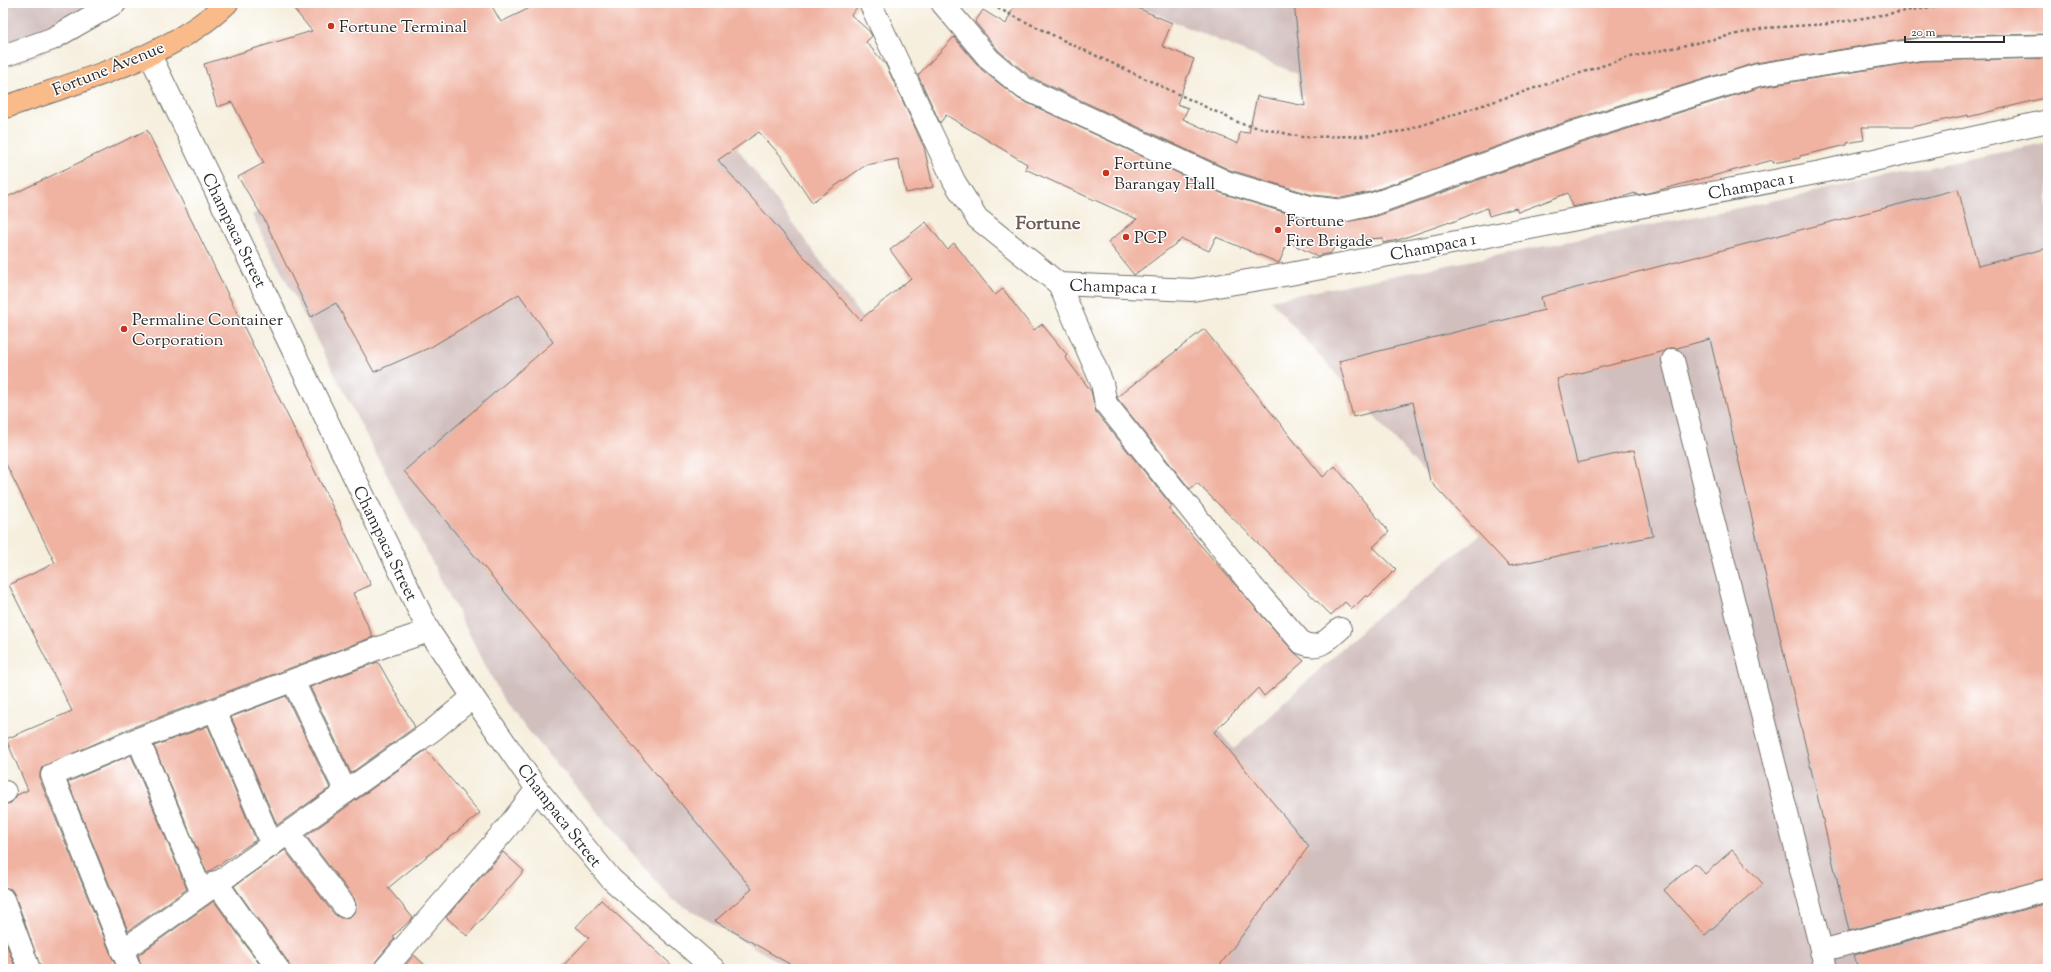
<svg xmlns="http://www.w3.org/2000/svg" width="2051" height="972" font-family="'Sorts Mill Goudy',serif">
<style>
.industrial{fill:#d1bfbe}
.building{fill:#f0b2a1}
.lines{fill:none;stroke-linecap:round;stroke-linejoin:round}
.minor-casing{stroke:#72706a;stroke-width:24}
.major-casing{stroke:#72706a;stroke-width:24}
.path{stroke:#72706a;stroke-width:2.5;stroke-dasharray:3 3;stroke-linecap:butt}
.minor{stroke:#fff;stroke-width:22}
.major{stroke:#fabb8b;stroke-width:22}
.poi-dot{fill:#c8321e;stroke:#fff;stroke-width:1.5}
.labels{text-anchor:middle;stroke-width:3;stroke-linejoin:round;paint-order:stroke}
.poi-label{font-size:17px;fill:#2b2b2b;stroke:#fff;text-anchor:start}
.street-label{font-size:17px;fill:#2b2b2b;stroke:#fff}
.quarter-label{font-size:19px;font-weight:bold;fill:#705a54;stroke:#fff}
</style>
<rect width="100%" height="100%" fill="#fff"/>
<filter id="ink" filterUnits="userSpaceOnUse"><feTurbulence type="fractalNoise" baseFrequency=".025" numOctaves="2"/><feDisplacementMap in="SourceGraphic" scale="8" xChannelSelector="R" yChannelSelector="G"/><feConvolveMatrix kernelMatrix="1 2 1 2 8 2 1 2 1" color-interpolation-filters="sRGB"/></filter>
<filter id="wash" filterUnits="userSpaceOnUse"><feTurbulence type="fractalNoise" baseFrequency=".012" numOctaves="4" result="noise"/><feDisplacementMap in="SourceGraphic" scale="16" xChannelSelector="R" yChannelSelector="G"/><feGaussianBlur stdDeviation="0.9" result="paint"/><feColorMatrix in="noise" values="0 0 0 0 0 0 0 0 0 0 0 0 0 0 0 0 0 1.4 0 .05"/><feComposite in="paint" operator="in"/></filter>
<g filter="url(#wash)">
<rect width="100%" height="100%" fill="#f6efde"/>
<g class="industrial">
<path d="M3,3h132l-95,52 -37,13z"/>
<path d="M631,3l229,312 374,434 135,-126 111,-88 -210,-235 463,-91 315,-67v827h-1257l-120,-70 -166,-196 -253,-488z"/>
<path d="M1130,3h555l-386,93 -2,-22z"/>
</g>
<g id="blocks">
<g class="building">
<path d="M289,3h201l11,19 39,-19h318v3l-7,9 18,16 3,5 -6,6 20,23 38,82 9,40 -27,6 -8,-34 -32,6 -54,37 -31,-46 -22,-24 -41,28 142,160 51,-42 -21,-28 36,-28 21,27 7,-6 41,52 8,-6 31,41 8,-6 25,31 -2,2 26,34 5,21 76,94 -3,3 124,142 11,10 -40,35 -6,-8 -44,44 95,114 -92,123h-419l-83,-48 37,-32 -348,-418 149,-129 -34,-48 -88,53 -57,25 -38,-69 -25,14 -47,-98 -26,-42 26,-14 -32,-61 -15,5 -13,-43 108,-33z"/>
<path d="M1015,3h111l46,20 -10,23 32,13 -17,45 11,4 -5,11 55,25 2,-12 9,1 8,-37 48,10 -11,-103h754v31l-129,3 -163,26 -185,57 -201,72 -29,6 -28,-3 -83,-25 -199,-93 -32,-26 -24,-29 8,-12 23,14z"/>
<path d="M954,37l28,33 37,29 202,94 85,26 34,4 37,-7 202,-72 182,-57 161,-26 126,-3v39l-80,20v-2l-57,12h-49l2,13 -17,3v2l-47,11v2l-27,5v-3l-125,33 -12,2 -1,-2 -15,5 -48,9 -4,-14 -50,19 -2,-4 -27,8 -2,-8 -37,15v-1l-52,18 -15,3v-5l-46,3 -6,12 -14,3 -29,-14 -9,21 -63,-26 -7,14 -27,-12 -48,36 -26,-33 29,-23 -112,-50 2,-5 -81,-49 -6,8 -22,-48z"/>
<path d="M147,130l224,455 -18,8 20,44 -240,90 -91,40 -2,6v7l77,189h-76l-26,-74 -4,-6 -8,-2v-82l8,-2 6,-8 11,-5 -22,-51 66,-28 -63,-126 46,-22 -52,-105v-259z"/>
<path d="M1958,189l20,77 70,-18v630l-199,53 -139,-592 -33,9h-7l-6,3 -107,28 20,84 57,-13 19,86 -144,30 -79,-85 -17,-79 -60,15 -14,-56 205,-51 -3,-13z"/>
<path d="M1204,329l119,148 12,-11 54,66 -16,15 23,22 -28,28 -2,-2 -14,14 -7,-7 -14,13 -134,-132 -7,6 -72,-90 -1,-2z"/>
<path d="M378,662l37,65 -64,46 -41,-86z"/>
<path d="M286,696l44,92 -53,37 -46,-108z"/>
<path d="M208,726l48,114 -49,33 -53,-127z"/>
<path d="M426,750l54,63 -92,75 25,30 -20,18 2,2 -19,23 -3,8h-83l-2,-7 -54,-76 51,-36 49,64 6,4h6l5,-2 5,-6v-6l-2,-6 -48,-62z"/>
<path d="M131,755l56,134 -59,42 -60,-149z"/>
<path d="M1732,850l31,34 -58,51 -41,-45 31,-27 10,11z"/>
<path d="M503,852l21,19 -57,65 -21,-19z"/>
<path d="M601,900l75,69h-116l29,-31 -13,-11z"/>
<path d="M214,901l49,68h-121l-4,-14z"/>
<path d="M2048,903v66h-190l-4,-14z"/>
<path d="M3,935l13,34h-13z"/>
<path d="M414,955l15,14h-27z"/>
</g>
</g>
</g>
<g filter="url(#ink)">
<use href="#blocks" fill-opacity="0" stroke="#72706a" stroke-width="1"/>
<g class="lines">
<g class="minor-casing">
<g id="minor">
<path d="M870,3l84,178 23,37 82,66 133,6 98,-16 531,-102 227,-51"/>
<path d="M942,3l48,57 34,28 202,94 84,25 32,4 31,-7 202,-72 183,-57 163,-26 127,-3"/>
<path d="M150,55l279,576 44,66 64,92 74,90 103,90"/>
<path d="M3,56l49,-17 63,-36"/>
<path d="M1059,284l43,99 4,21 146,182 50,57c18,7 24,-2 38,-14"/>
<path d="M1673,360l153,609"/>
<path d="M293,681l53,111"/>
<path d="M215,711l57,134"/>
<path d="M138,739l64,154"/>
<path d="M3,793l2,-1"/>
<path d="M288,833l56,73"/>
<path d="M216,882l62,87"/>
<path d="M3,899l26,70"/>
<path d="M122,951l311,-221 40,-33"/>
<path d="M1821,951l227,-61"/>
<path d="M130,969l-78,-194 86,-36 249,-94 42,-14"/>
<path d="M385,969l121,-140 31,-40"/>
</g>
</g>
<g class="major-casing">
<path id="major" d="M3,108c75,-27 166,-49 224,-105"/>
</g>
<path class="path" d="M987,3l84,41 171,80 60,13 61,-1 41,-5 222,-73 139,-30 62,-4 127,-21"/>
<use href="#minor" class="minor"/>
<use href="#major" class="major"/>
</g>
</g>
<g class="poi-dot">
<circle cx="331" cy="26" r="4"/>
<circle cx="1106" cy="173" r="4"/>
<circle cx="1278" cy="230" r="4"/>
<circle cx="1126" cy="237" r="4"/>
<circle cx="124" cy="329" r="4"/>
</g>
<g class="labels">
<g class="poi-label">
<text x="339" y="32">Fortune Terminal</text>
<text x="1114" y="169">Fortune<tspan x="1114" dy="20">Barangay Hall</tspan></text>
<text x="1286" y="226">Fortune<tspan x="1286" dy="20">Fire Brigade</tspan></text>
<text x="1134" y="243">PCP</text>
<text x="132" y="325">Permaline Container<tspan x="132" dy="20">Corporation</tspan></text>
</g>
<g class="street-label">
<text transform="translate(108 68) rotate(-22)" y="6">Fortune Avenue</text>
<text transform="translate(1751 185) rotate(-11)" y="6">Champaca 1</text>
<text transform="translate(235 230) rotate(64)" y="6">Champaca Street</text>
<text transform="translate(1433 246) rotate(-11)" y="6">Champaca 1</text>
<text transform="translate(1113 286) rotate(2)" y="6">Champaca 1</text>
<text transform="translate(386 543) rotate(64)" y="6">Champaca Street</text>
<text transform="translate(560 815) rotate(52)" y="6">Champaca Street</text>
</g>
<g class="quarter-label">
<text x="1048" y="229">Fortune</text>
</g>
</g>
<rect width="2051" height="972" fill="none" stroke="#fff" stroke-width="16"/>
<path d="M1905 36v6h99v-6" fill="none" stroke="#2b2b2b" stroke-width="2"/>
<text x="1911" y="36" font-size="12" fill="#2b2b2b" stroke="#ffffff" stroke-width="3" paint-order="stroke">20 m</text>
</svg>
